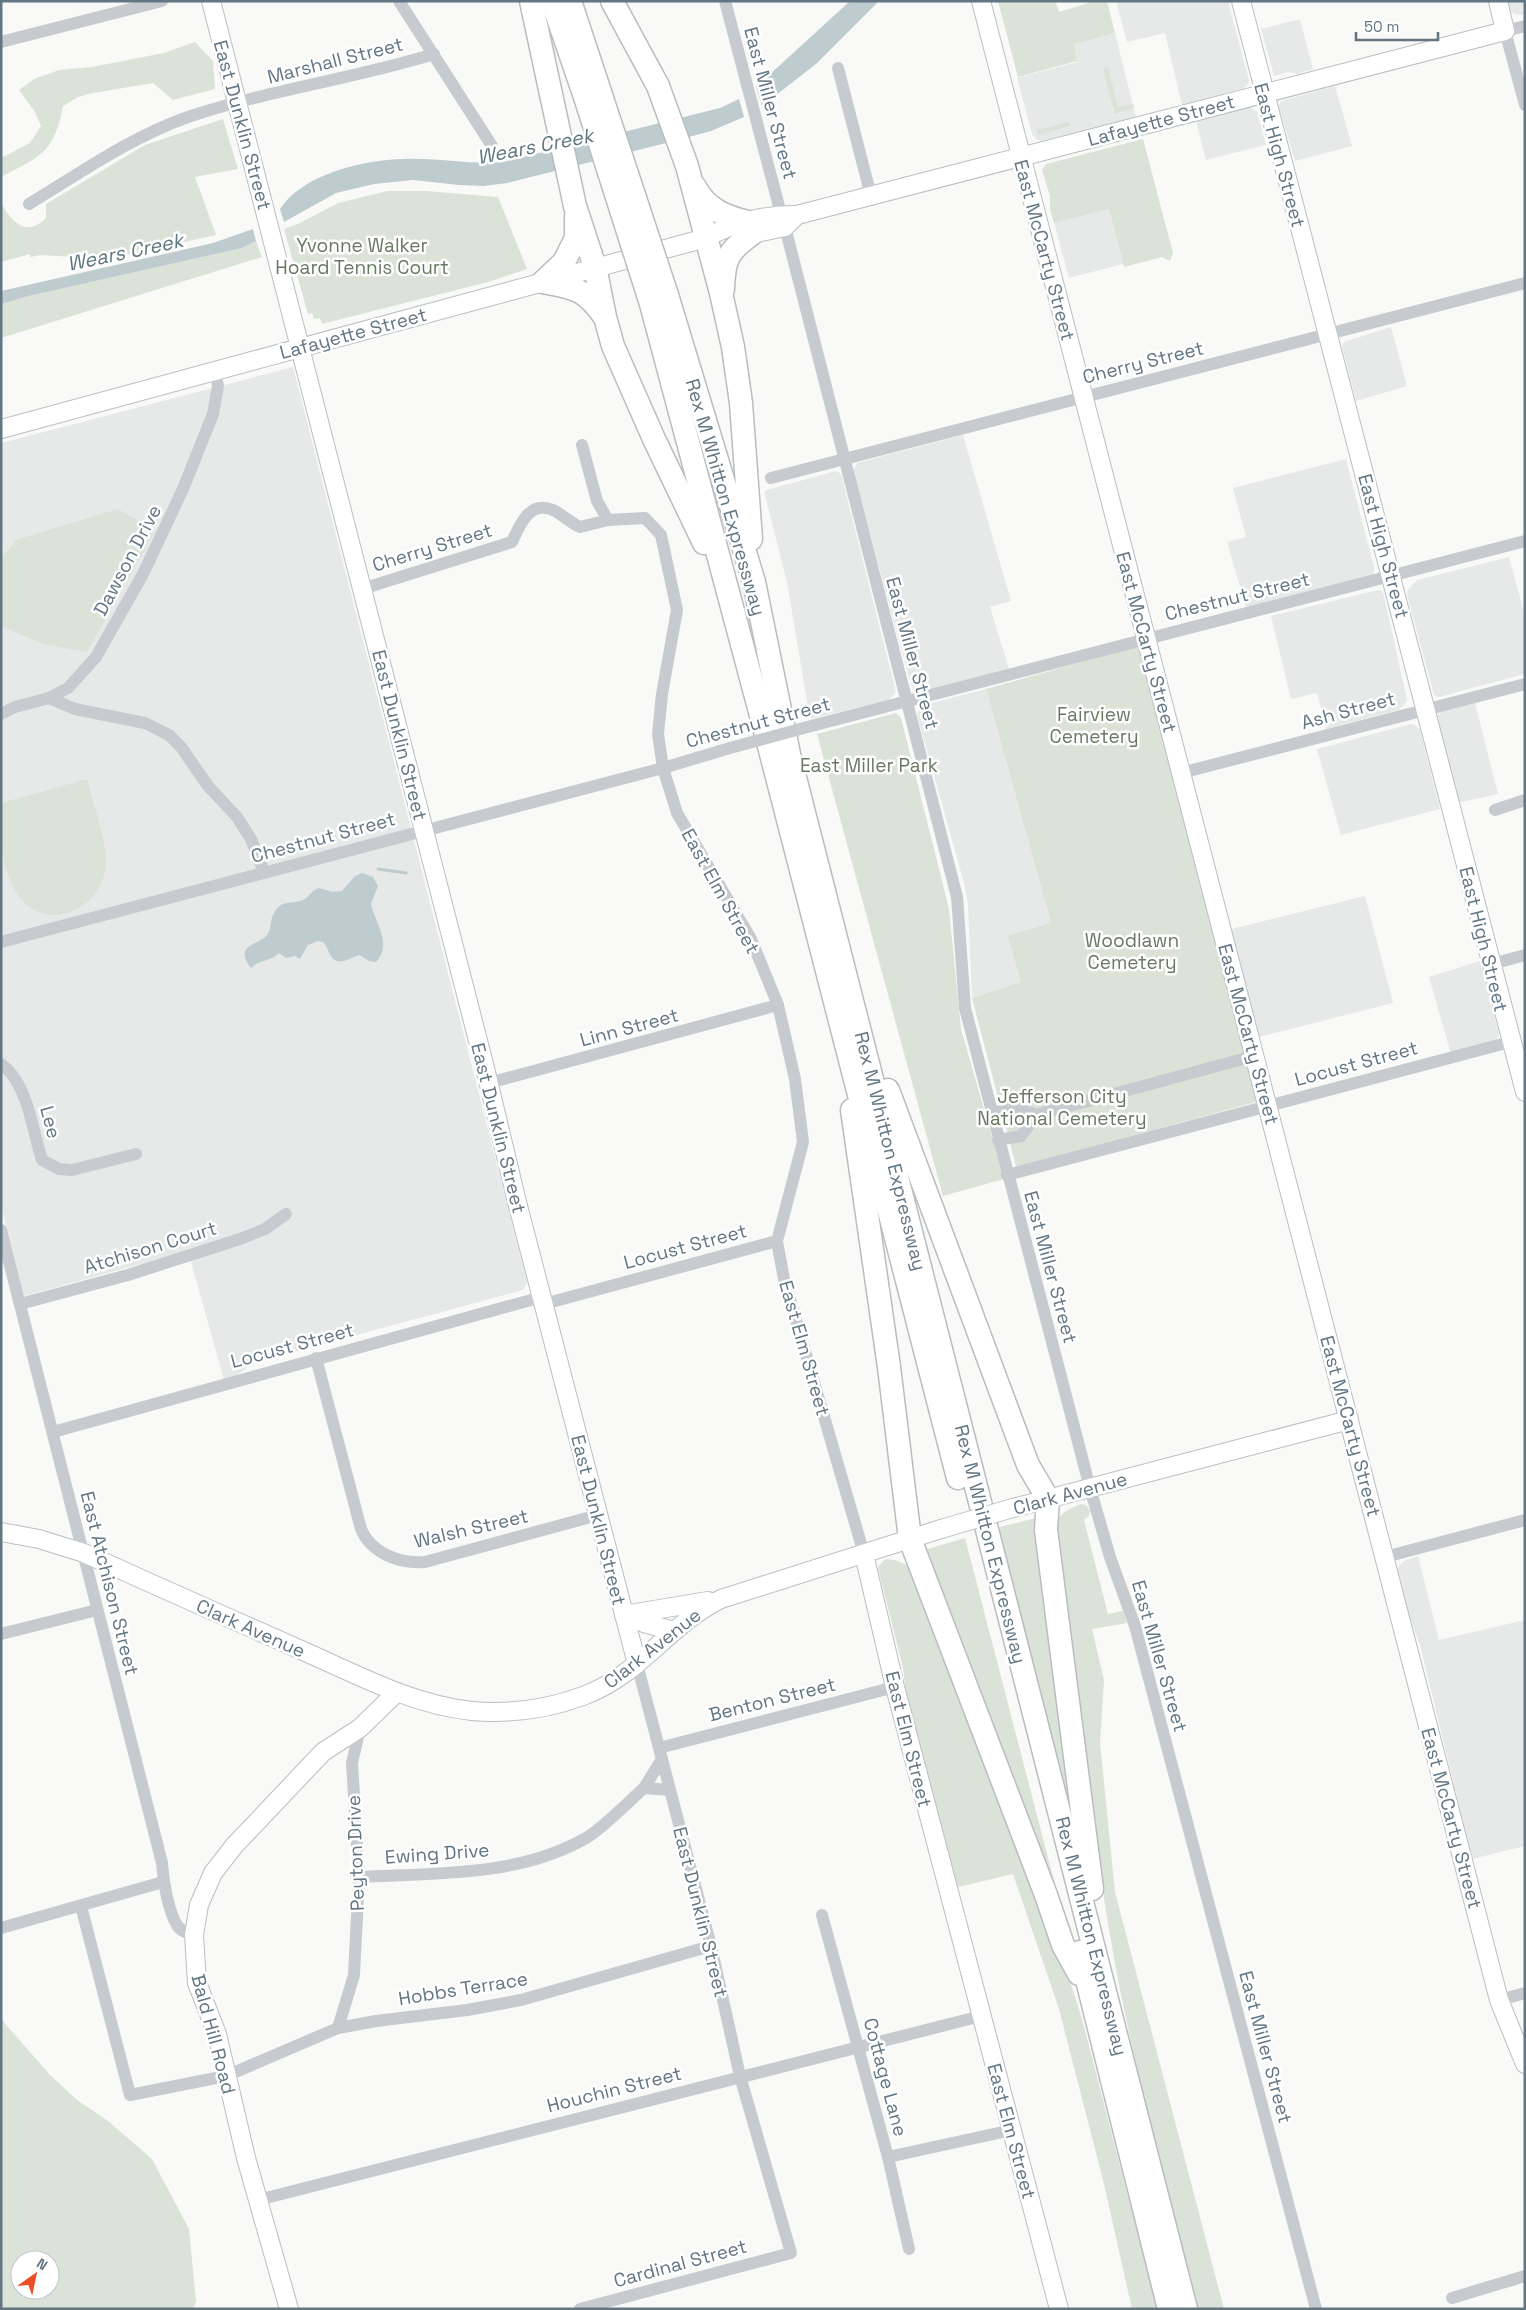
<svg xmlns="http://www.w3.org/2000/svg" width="1526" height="2310" font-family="'Space Grotesk',sans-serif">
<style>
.built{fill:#e7e8e8}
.green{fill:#dbe2d8;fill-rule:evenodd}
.water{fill:#becbcf}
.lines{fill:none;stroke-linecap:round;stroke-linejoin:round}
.stream{stroke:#becbcf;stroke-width:3}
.secondary-casing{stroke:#b9bfc3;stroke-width:20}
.highway-casing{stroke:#b9bdc0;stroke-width:25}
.street{stroke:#c7cbcf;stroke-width:12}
.secondary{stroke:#fff;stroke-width:18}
.highway{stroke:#fff;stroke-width:22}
.secondary-bridge-casing{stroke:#b9bfc3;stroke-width:20;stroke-linecap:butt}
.highway-bridge-casing{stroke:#b9bdc0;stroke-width:25;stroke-linecap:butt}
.street-bridge{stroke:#c7cbcf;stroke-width:12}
.secondary-bridge{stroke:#fff;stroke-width:18}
.highway-bridge{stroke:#fff;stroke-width:22}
.labels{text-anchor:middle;stroke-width:5;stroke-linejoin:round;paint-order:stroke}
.street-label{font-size:19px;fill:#637684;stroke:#fff}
.park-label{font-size:19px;fill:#677a62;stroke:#fff}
.water-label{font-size:20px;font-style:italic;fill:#5e767d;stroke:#fff}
</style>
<rect width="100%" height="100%" fill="#f9f9f7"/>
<g class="built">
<path d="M1116,1h112l21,79 -1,4 -4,4 -62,17 -17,-72 -38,9z"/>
<path d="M1507,1h18v14l-11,-1 -5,-5z"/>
<path d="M1300,19l13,50 -15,5 -10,-2 -14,4 -13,-47z"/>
<path d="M1115,33l21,85 -96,23 -4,-2 -4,-5 -15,-56 60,-16 -4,-18z"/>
<path d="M1335,86l17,60 -57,15 -16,-55 2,-5z"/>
<path d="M1249,107l8,5 9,33 -60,15 -10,-40z"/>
<path d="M1109,209l14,55 -54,14 -15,-55z"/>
<path d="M1391,327l16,59 -51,15 -14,-55 2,-4z"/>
<path d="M293,367l234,915 -4,8 -270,73 -18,14 -11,3 -36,-129 -164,45 -23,-90v-763z"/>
<path d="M963,435l48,166 -21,6 19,62 -88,24 -5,-1 -5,-7 -58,-214 4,-8z"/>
<path d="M1346,459l28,108v6l-5,4 -123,30 -19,-65 19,-5 -13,-49z"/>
<path d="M835,471l5,2 2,5 54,214 -7,8 -79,19 -23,-137 -23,-91z"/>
<path d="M1509,557l16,59v58l-86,23 -5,-2 -27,-100 1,-5 9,-10z"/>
<path d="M1378,590l4,1 2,5 23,104 -2,4 -7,6 -72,19 -9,-36 -26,6 -20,-83z"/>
<path d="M986,689l65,234 -29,59 -50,16 -4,-93 -4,-22 -47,-168 2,-6 5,-4z"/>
<path d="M1475,703l23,91 -41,9 -20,-84 1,-5 6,-3z"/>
<path d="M1411,724l4,1 5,5 20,79 -99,26 -24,-86z"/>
<path d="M1365,896l28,107 -134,34 -28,-108z"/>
<path d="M1480,961l19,72 -1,4 -3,3 -44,14 -22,-77z"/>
<path d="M1418,1556l21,84 86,-20v226l-53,13 -52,-214 -11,-30 -12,-46 7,-8z"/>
</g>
<g class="green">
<path d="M998,1h57l4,11 36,-11h12l8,32 -41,11 3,17 -59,16z"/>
<path d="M195,42l18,19 2,28 -42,11 -20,-17 -60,10 -15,4 -15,9c-9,47 -22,50 -62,71v-19l29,-15 11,-17 -6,-14 -16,-22 15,-11 25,-9 33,-3 72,-14z"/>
<path d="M1108,67l10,40 15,-3 1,4 -19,6 -12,-45z"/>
<path d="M223,119l15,50 -43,8 21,58 -108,24 -67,-4 -11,2v-3l-29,8v-59c11,19 25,35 45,15v-14l99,-59z"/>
<path d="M1069,122l1,4 -31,9 -3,-5z"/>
<path d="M1143,139l30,114 -3,8 -8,-4 -38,10 -15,-58 -55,14 -4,-13v-14l-8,-26 4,-6z"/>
<path d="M387,191h39l72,6 29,72 -39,13 -166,42 -2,-6 -6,1 -2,-6 -4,1 -24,-85 14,-5 40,-21z"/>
<path d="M256,241l6,16 -261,81v-34l28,-8 213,-48z"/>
<path d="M118,509l37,22 -68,121 -44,-8 -42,-18v-67l15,-19z"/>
<path d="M1136,647l6,4 115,446 -1,5 -235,64h-5l-44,-168 49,-16 -13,-46 43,-13 -65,-234z"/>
<path d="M896,713l5,5 48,191 12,120 43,150 -61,17 -126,-462z"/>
<path d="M87,779c5,22 21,65 19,86 -4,46 -63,71 -90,27 -16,-27 -15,-58 -15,-89z"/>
<path d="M1081,1504l5,1 4,6 -1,5 -5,4 24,94 15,-3 4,12 -35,6 12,51 -4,63 15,149 109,417h-29c-28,-113 -57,-226 -79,-340 -27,-147 -41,-297 -61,-445 6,-12 14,-15 26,-20z"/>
<path d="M1036,1518l52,365 -92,-355z"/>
<path d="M965,1538l96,370 -137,-358z"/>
<path d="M886,1559c13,1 21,5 30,13l136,352 30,95 64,247 14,43h-28l-28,-125 -45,-175 -46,-135 -55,13 -52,-193 -3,-26 -25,-100 3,-5z"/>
<path d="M1,2019l49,56 27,25 31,21 44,38 37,70 7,72 -3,8h-192zM20,2260h30v30h-30z"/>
</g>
<g class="water">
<path d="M850,1h29l-63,63 -54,42 -6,-19z"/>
<path d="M739,99l5,18 -33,14 -45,12 -159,40 -23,3 -25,-1 -46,-5 -39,4 -38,9 -52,29 -4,-13c23,-35 83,-49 123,-50 34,-2 66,6 100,3l217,-54z"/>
<path d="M253,229l3,12 -14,7 -213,48 -28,8v-13l212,-48z"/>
<path d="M362,873l11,4 5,9 -7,18c4,19 22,40 5,58l-7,-1 -9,-6c-9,2 -22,13 -29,1 -3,-5 -4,-10 -8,-14l-5,-1 -10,4 -8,14 -5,-3 -9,2 -7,-5c-8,9 -20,6 -28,15 -18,-24 7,-22 16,-33 5,-7 3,-16 7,-22 7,-13 16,-9 26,-12 9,-2 11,-11 19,-13l14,4 9,-1 13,-15z"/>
</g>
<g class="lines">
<path class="stream" d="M378,869l28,4"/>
<g class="secondary-casing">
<g id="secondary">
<path d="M211,1l274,1067 32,134 120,462"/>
<path d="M981,1l518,1999 26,64"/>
<path d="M1241,1l284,1091"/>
<path d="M741,236l44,-9 12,-12"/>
<path d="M1,429l705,-191c26,-15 61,-24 91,-23l708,-184 -7,-30"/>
<path d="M1013,1508l336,-88"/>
<path d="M1,1532l38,7 45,14c72,33 145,65 217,97 55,24 111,55 171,61 37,3 76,-2 111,-15 57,-21 85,-71 138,-97l220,-70"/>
<path d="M864,1554l31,133 164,622"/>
<path d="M624,1615l84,-14"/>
<path d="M624,1615l20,8 30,8"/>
<path d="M289,2309l-43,-151 -29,-124 -20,-51 -3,-48 5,-30 14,-32 21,-27 89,-94 37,-24 37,-36"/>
</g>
</g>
<g class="highway-casing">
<g id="highway">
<path d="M531,1l44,205 20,61 10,50 8,29 41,93 50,104"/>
<path d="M552,1l33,96"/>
<path d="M570,1l30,91"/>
<path d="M612,1l46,85 29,80 34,127 12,54 8,56 10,136"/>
<path d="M695,187c11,22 31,30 53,35"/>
<path d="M543,282l21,-20 12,-24v-21"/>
<path d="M543,282c32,6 42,7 61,34"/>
<path d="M723,289c1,-31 5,-38 30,-56"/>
<path d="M667,295l87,287 35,172 397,1555"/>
<path d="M651,304l112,419 195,755"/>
<path d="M888,1090l140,375 20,34 -2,31 46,359"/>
<path d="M852,1110l37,257 21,172 136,356 17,50 16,29"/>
<path d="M1080,1952l89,357"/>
</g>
</g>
<g class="street">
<path d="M399,1l93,145"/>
<path d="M725,1l56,213"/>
<path d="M1525,26l-20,5 20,74"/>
<path d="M1,42l161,-41"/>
<path d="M838,68l33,128"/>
<path d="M29,204c51,-31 102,-67 159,-87 80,-27 165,-38 246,-63"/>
<path d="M785,227l172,670 8,111 125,480 20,69 25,69 181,683"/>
<path d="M582,445l15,56 11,19 37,-2 16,17 16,75 -15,84 -4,40 5,34 14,45 74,126 27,66 17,74 8,63 -26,99 7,38 80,275"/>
<path d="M771,478l754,-195"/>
<path d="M362,589l150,-47c8,-17 17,-42 41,-32 9,4 17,13 27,17l28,-7"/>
<path d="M49,698l26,11 70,14 24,12 12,12 27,39 29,31 14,22 13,33"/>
<path d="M1,714l14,-7 34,-9 19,-10 28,-31 47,-83 40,-85 30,-75 5,-28 -3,-16"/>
<path d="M815,725l710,-184"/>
<path d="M1181,773l344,-89"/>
<path d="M1495,810l30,-10"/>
<path d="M1,942l662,-174 67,-20"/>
<path d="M1492,964l33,-9"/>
<path d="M1,1064c27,19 31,65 41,96l17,9 13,1 64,-16"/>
<path d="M489,1083l289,-78"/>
<path d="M992,1113l24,-5 20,7 218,-59"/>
<path d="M998,1140l23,-4 15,-21"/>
<path d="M1007,1175l503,-133"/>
<path d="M1,1230l161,633c1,16 6,48 15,62 3,6 10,8 17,10"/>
<path d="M20,1304l108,-29 112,-36 25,-10 21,-15"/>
<path d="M544,1304l233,-63"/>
<path d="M316,1358l45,171c10,24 38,35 64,33l173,-47"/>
<path d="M53,1432l489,-135"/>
<path d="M1385,1557l140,-37"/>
<path d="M1,1634l96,-24"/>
<path d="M659,1748l236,-61"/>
<path d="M644,1788l18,-29"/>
<path d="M359,1877c76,-4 159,0 227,-39 17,-10 42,-36 58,-50l26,2"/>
<path d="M81,1906l49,189 96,-19 112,-48 38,-7 91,-11 54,-10 190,-54"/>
<path d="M822,1915l66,242 21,92"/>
<path d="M1,1928l162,-46"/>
<path d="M1499,2000l26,-7"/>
<path d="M338,2028l16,-53 5,-98 -7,-114 8,-35"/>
<path d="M888,2157l124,-27"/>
<path d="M258,2200l723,-184"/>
<path d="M1452,2298l73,-22"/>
<path d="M580,2309l211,-56 -51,-177 -29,-130 -74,-282"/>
</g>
<use href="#secondary" class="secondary"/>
<use href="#highway" class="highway"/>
<g class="secondary-bridge-casing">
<path id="secondary-bridge" d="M941,1529l72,-21"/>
</g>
<g class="highway-bridge-casing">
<g id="highway-bridge">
<path d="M600,92l67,203"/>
<path d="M585,97l66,207"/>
</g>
</g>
<path class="street-bridge" d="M730,748l85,-23"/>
<use href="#secondary-bridge" class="secondary-bridge"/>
<use href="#highway-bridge" class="highway-bridge"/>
</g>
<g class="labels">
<g class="street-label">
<text transform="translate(335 60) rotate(-14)" y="7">Marshall Street</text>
<text transform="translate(771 103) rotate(75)" y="7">East Miller Street</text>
<text transform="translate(1161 120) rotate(-15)" y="7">Lafayette Street</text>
<text transform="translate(243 125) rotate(75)" y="7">East Dunklin Street</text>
<text transform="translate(1280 155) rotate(75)" y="7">East High Street</text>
<text transform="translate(1045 250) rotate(75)" y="7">East McCarty Street</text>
<text transform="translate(353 333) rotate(-15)" y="7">Lafayette Street</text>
<text transform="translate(1143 362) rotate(-14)" y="7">Cherry Street</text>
<text transform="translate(726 497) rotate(74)" y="7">Rex M Whitton Expressway</text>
<text transform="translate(1384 546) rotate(75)" y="7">East High Street</text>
<text transform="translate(432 547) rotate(-17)" y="7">Cherry Street</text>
<text transform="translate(127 560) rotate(-62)" y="7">Dawson Drive</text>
<text transform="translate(1237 596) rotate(-14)" y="7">Chestnut Street</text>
<text transform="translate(1147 642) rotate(75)" y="7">East McCarty Street</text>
<text transform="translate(913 653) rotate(75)" y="7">East Miller Street</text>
<text transform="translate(1348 710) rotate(-15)" y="7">Ash Street</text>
<text transform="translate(758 722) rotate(-15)" y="7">Chestnut Street</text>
<text transform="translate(400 735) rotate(76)" y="7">East Dunklin Street</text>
<text transform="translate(323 837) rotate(-15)" y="7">Chestnut Street</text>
<text transform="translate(721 891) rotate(61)" y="7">East Elm Street</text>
<text transform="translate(1484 939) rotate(76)" y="7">East High Street</text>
<text transform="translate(629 1027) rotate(-15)" y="7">Linn Street</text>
<text transform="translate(1249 1034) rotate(75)" y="7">East McCarty Street</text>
<text transform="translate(1356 1063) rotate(-15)" y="7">Locust Street</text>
<text transform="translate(51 1122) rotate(75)" y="7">Lee</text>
<text transform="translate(499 1128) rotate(76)" y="7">East Dunklin Street</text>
<text transform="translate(891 1151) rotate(76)" y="7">Rex M Whitton Expressway</text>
<text transform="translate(685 1246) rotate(-15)" y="7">Locust Street</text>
<text transform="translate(150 1247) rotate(-17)" y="7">Atchison Court</text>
<text transform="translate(1051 1267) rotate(75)" y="7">East Miller Street</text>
<text transform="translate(292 1345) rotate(-15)" y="7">Locust Street</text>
<text transform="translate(805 1348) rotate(74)" y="7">East Elm Street</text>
<text transform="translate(1351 1426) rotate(75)" y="7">East McCarty Street</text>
<text transform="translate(1070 1493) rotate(-15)" y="7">Clark Avenue</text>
<text transform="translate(599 1520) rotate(76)" y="7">East Dunklin Street</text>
<text transform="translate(471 1528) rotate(-13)" y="7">Walsh Street</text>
<text transform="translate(991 1544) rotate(76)" y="7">Rex M Whitton Expressway</text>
<text transform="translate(110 1583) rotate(76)" y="7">East Atchison Street</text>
<text transform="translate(251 1628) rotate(24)" y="7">Clark Avenue</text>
<text transform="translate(652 1648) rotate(-38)" y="7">Clark Avenue</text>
<text transform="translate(1160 1656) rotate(74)" y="7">East Miller Street</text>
<text transform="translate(772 1699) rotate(-14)" y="7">Benton Street</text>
<text transform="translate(909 1739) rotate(76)" y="7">East Elm Street</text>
<text transform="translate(1452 1818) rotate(75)" y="7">East McCarty Street</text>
<text transform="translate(355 1853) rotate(-92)" y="7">Peyton Drive</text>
<text transform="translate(437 1853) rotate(-4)" y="7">Ewing Drive</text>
<text transform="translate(701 1912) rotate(76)" y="7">East Dunklin Street</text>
<text transform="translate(1092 1936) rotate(76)" y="7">Rex M Whitton Expressway</text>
<text transform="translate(463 1988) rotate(-9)" y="7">Hobbs Terrace</text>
<text transform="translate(214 2034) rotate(75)" y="7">Bald Hill Road</text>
<text transform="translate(1266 2047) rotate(75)" y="7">East Miller Street</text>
<text transform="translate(886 2077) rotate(75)" y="7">Cottage Lane</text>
<text transform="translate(614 2089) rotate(-14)" y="7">Houchin Street</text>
<text transform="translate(1012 2131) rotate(75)" y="7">East Elm Street</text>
<text transform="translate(680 2263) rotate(-15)" y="7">Cardinal Street</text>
</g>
<g class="park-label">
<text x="362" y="252">Yvonne Walker<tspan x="362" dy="22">Hoard Tennis Court</tspan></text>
<text x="1094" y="721">Fairview<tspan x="1094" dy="22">Cemetery</tspan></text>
<text x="869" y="772">East Miller Park</text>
<text x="1132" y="947">Woodlawn<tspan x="1132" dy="22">Cemetery</tspan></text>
<text x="1062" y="1103">Jefferson City<tspan x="1062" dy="22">National Cemetery</tspan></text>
</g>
<g class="water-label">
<text transform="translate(535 146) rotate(-11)" y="7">Wears Creek</text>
<text transform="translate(125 252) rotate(-12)" y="7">Wears Creek</text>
</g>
</g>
<rect width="1526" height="2310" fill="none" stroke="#637684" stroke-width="5"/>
<g transform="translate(35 2275) rotate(33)"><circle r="24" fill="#ffffff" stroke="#c1c8ce"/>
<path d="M0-4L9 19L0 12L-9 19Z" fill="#ed4c24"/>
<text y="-8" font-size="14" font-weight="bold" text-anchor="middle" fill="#637684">N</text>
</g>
<path d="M1356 32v8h82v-8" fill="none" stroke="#637684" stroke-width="2.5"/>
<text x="1364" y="32" font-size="15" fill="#637684" stroke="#ffffff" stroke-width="4" paint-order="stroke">50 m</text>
</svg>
